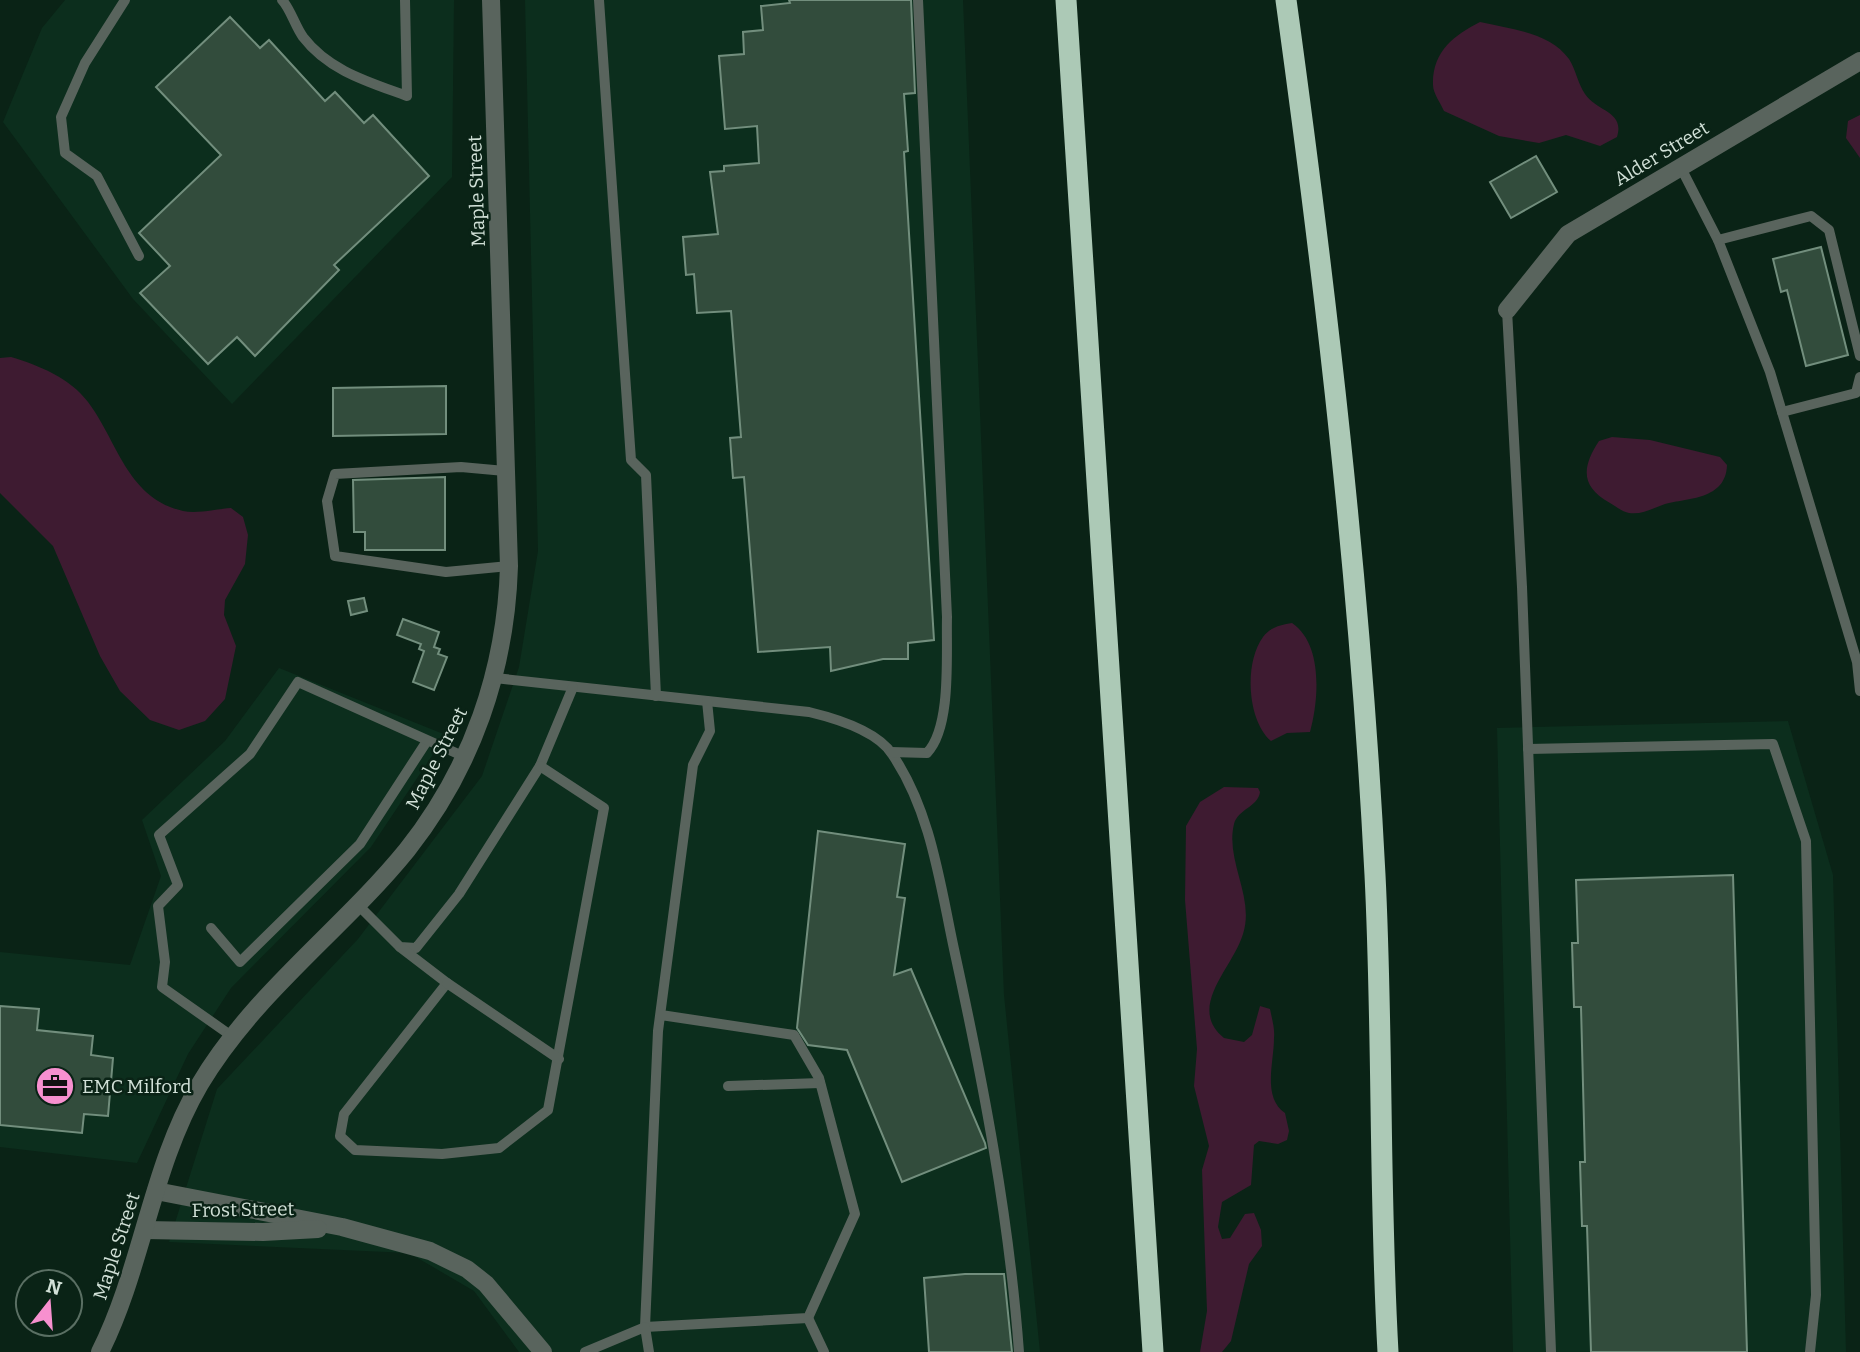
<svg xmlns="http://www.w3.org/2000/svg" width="1860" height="1352" font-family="Bitter,serif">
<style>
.built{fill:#0c2e1d}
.green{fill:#3e1b31}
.building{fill:#324c3c;stroke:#728e7d;stroke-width:2}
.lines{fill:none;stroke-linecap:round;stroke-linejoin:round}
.service{stroke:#59645d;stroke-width:10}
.minor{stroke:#59645d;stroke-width:18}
.motorway{stroke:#acc9b6;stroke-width:21}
.labels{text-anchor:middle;stroke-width:5;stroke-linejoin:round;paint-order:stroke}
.street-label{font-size:19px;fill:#d1e0d7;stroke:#0a2316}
.poi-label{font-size:19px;fill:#d1e0d7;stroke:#0a2316;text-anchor:start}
</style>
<rect width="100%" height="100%" fill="#0a2316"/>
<g class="built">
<path d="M65,0h389l-2,177 -220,227 -99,-105 -130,-177 39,-94z"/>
<path d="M525,0h438l41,995 36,357h-521l-45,-61 -65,-38 -240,-11 48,-153 141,-150 124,-163 37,-109 19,-116z"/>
<path d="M279,668l167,67 -75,112 -140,141 -43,66 -51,109 -137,-16v-195l130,13 31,-89 -19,-56 83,-79z"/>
<path d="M1788,721l45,154 13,477h-333l-16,-624z"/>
</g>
<g class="green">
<path d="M1480,22c30,7 70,10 89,37 7,11 9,25 16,35 12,18 40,17 32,43l-17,9 -34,-11 -27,8 -40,-7 -55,-25c-3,-7 -11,-18 -11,-26 -1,-33 21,-50 47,-63z"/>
<path d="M1860,115v43l-14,-20 2,-17z"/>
<path d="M11,357c27,8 59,21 77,45 30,40 39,96 95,109 14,3 34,-2 48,-3l12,9 5,18 -3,29 -20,36 -1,15 12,31 -11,53 -20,22 -26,9 -29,-10 -30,-29 -20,-35 -47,-110 -53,-53v-135z"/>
<path d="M1612,437l38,3 70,17 7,8c-1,35 -40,33 -62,39 -12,4 -23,11 -36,9 -6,-1 -14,-7 -19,-10 -30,-17 -28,-36 -11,-62z"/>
<path d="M1292,623c31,21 27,76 18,109l-23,1 -16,8c-24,-21 -27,-78 -8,-104 7,-10 18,-12 29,-14z"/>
<path d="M1224,787l34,1 2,4c-2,15 -22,17 -26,32 -9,37 21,73 9,110 -10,34 -57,73 -19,104l20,4 8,-7 8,-29 10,3c2,10 5,20 4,29 0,25 -12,59 11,75l4,18 -2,9 -9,4 -19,-3 -5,4 -3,40 -29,17 -4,25 4,12 8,-1 15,-24 9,-1 7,17 1,16 -13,18 -18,77 -9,11h-22l7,-41 -5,-141 7,-24 -15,-60 3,-37 -12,-149 1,-74 14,-24z"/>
</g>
<g class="building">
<path d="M789,0h122l4,93 -11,1 4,57 -4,1 30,488 -26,3v16h-25l-52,12 -1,-24 -72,5 -14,-175 -11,1 -3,-40 11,-1 -10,-126 -34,2 -3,-39 -8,1 -3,-38 35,-3 -8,-62 14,-1v-5l35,-3 -2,-37 -32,3 -6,-73 25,-2 -1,-22 20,-2 -2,-24 29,-3z"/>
<path d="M230,17l30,31 9,-8 56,61 10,-9 29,31 9,-8 56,61 -95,89 5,5 -84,86 -18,-19 -29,27 -68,-71 30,-27 -31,-33 82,-78 -65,-68z"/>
<path d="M1536,156l21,36 -46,26 -21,-36z"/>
<path d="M1821,247l27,108 -42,11 -19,-76 -6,2 -8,-33z"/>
<path d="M446,386v48l-113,2v-48z"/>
<path d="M445,477v73h-80v-18h-11l-1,-52z"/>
<path d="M364,598l3,13 -16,4 -3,-14z"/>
<path d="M403,619l36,13 -5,15 6,2 -2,5 9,3 -13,33 -21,-8 11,-31 -5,-2 2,-5 -24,-9z"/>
<path d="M818,831l87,13 -8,53 8,1 -11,77 17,-6 74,174 1,5 -84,34 -55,-132 -39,-5 -11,-17z"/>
<path d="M1733,875l14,477h-156l-4,-126h-5l-2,-64h5l-4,-155h-7l-2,-64h6l-2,-63z"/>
<path d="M0,1006l39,3 -2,21 56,6 -2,19 22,3 -5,58 -24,-2 -2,19 -82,-8z"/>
<path d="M965,1274h39l8,78h-83l-5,-74z"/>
</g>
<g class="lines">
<g class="service">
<path d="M125,0l-40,63 -24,54 4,36 32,23 42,80"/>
<path d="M282,0c8,8 13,26 21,37 26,34 66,45 104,59l-2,-96"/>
<path d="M599,0l32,460 15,15 10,221"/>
<path d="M1680,166l38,74 52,132 87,290 3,29"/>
<path d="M1718,240l93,-24 18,14 31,126"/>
<path d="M1507,310l15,277 29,765"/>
<path d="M1782,412l74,-19 4,-16"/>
<path d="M505,471l-44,-4 -126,7 -8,27 8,55 111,16 63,-6"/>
<path d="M495,678l314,34c25,6 68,19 83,42 39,57 48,130 62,195 29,133 55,267 65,403"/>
<path d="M1528,749l245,-5 33,97 10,454 -6,57"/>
<path d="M891,752l36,1c25,-26 19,-100 20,-136l-29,-617"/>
<path d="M357,904l43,43 16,1 43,-54 81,-128 33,-79"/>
<path d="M211,928l29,34 120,-118 67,-103"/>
<path d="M400,947l47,36 -103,131 -4,22 15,14 87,4 57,-6 49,-38 56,-302 -64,-42"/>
<path d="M447,983l112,76"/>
<path d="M661,1015l133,20 25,43 36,136 -47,104 -163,9 13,-296 35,-266 17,-34 -3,-30"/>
<path d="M233,1037l-71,-50 3,-25 -7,-56 20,-21 -19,-50 91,-81 48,-72 167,75"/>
<path d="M728,1086l92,-3"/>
<path d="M808,1318l16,34"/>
<path d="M585,1352l60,-25 4,25"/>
</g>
<g class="minor">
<path d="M1507,310l61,-76 292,-173"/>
<path d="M156,1191l186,36 88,24 37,18 19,15 57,68"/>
<path d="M145,1230l118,2 55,-3"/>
<path d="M100,1352c43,-86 51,-185 100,-268 54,-91 141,-153 207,-234 65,-82 99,-180 102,-284l-18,-566"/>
</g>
<g class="motorway">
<path d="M1066,0l87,1352"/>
<path d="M1286,0c40,291 74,581 89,875 8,159 4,318 13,477"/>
</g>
</g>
<defs>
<g id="office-disc" transform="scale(2.0125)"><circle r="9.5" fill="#f790cf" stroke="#0a2316"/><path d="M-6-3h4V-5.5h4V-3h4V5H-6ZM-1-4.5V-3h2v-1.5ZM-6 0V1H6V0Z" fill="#111"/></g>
</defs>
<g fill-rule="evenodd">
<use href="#office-disc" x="55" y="1086"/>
</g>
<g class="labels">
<g class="street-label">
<text transform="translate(1661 153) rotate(-31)" y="7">Alder Street</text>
<text transform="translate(476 191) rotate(-92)" y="7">Maple Street</text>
<text transform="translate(436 758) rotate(-63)" y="7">Maple Street</text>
<text transform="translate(243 1209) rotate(-1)" y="7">Frost Street</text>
<text transform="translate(116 1246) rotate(-72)" y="7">Maple Street</text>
</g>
<g class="poi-label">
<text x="82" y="1093">EMC Milford</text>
</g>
</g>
<g transform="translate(49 1303) rotate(17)"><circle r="33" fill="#0a2316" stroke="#5a6f63" stroke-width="2"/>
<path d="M0-5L12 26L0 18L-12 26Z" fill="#f790cf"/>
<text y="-10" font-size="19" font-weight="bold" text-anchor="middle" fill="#d1e0d7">N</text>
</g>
</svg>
